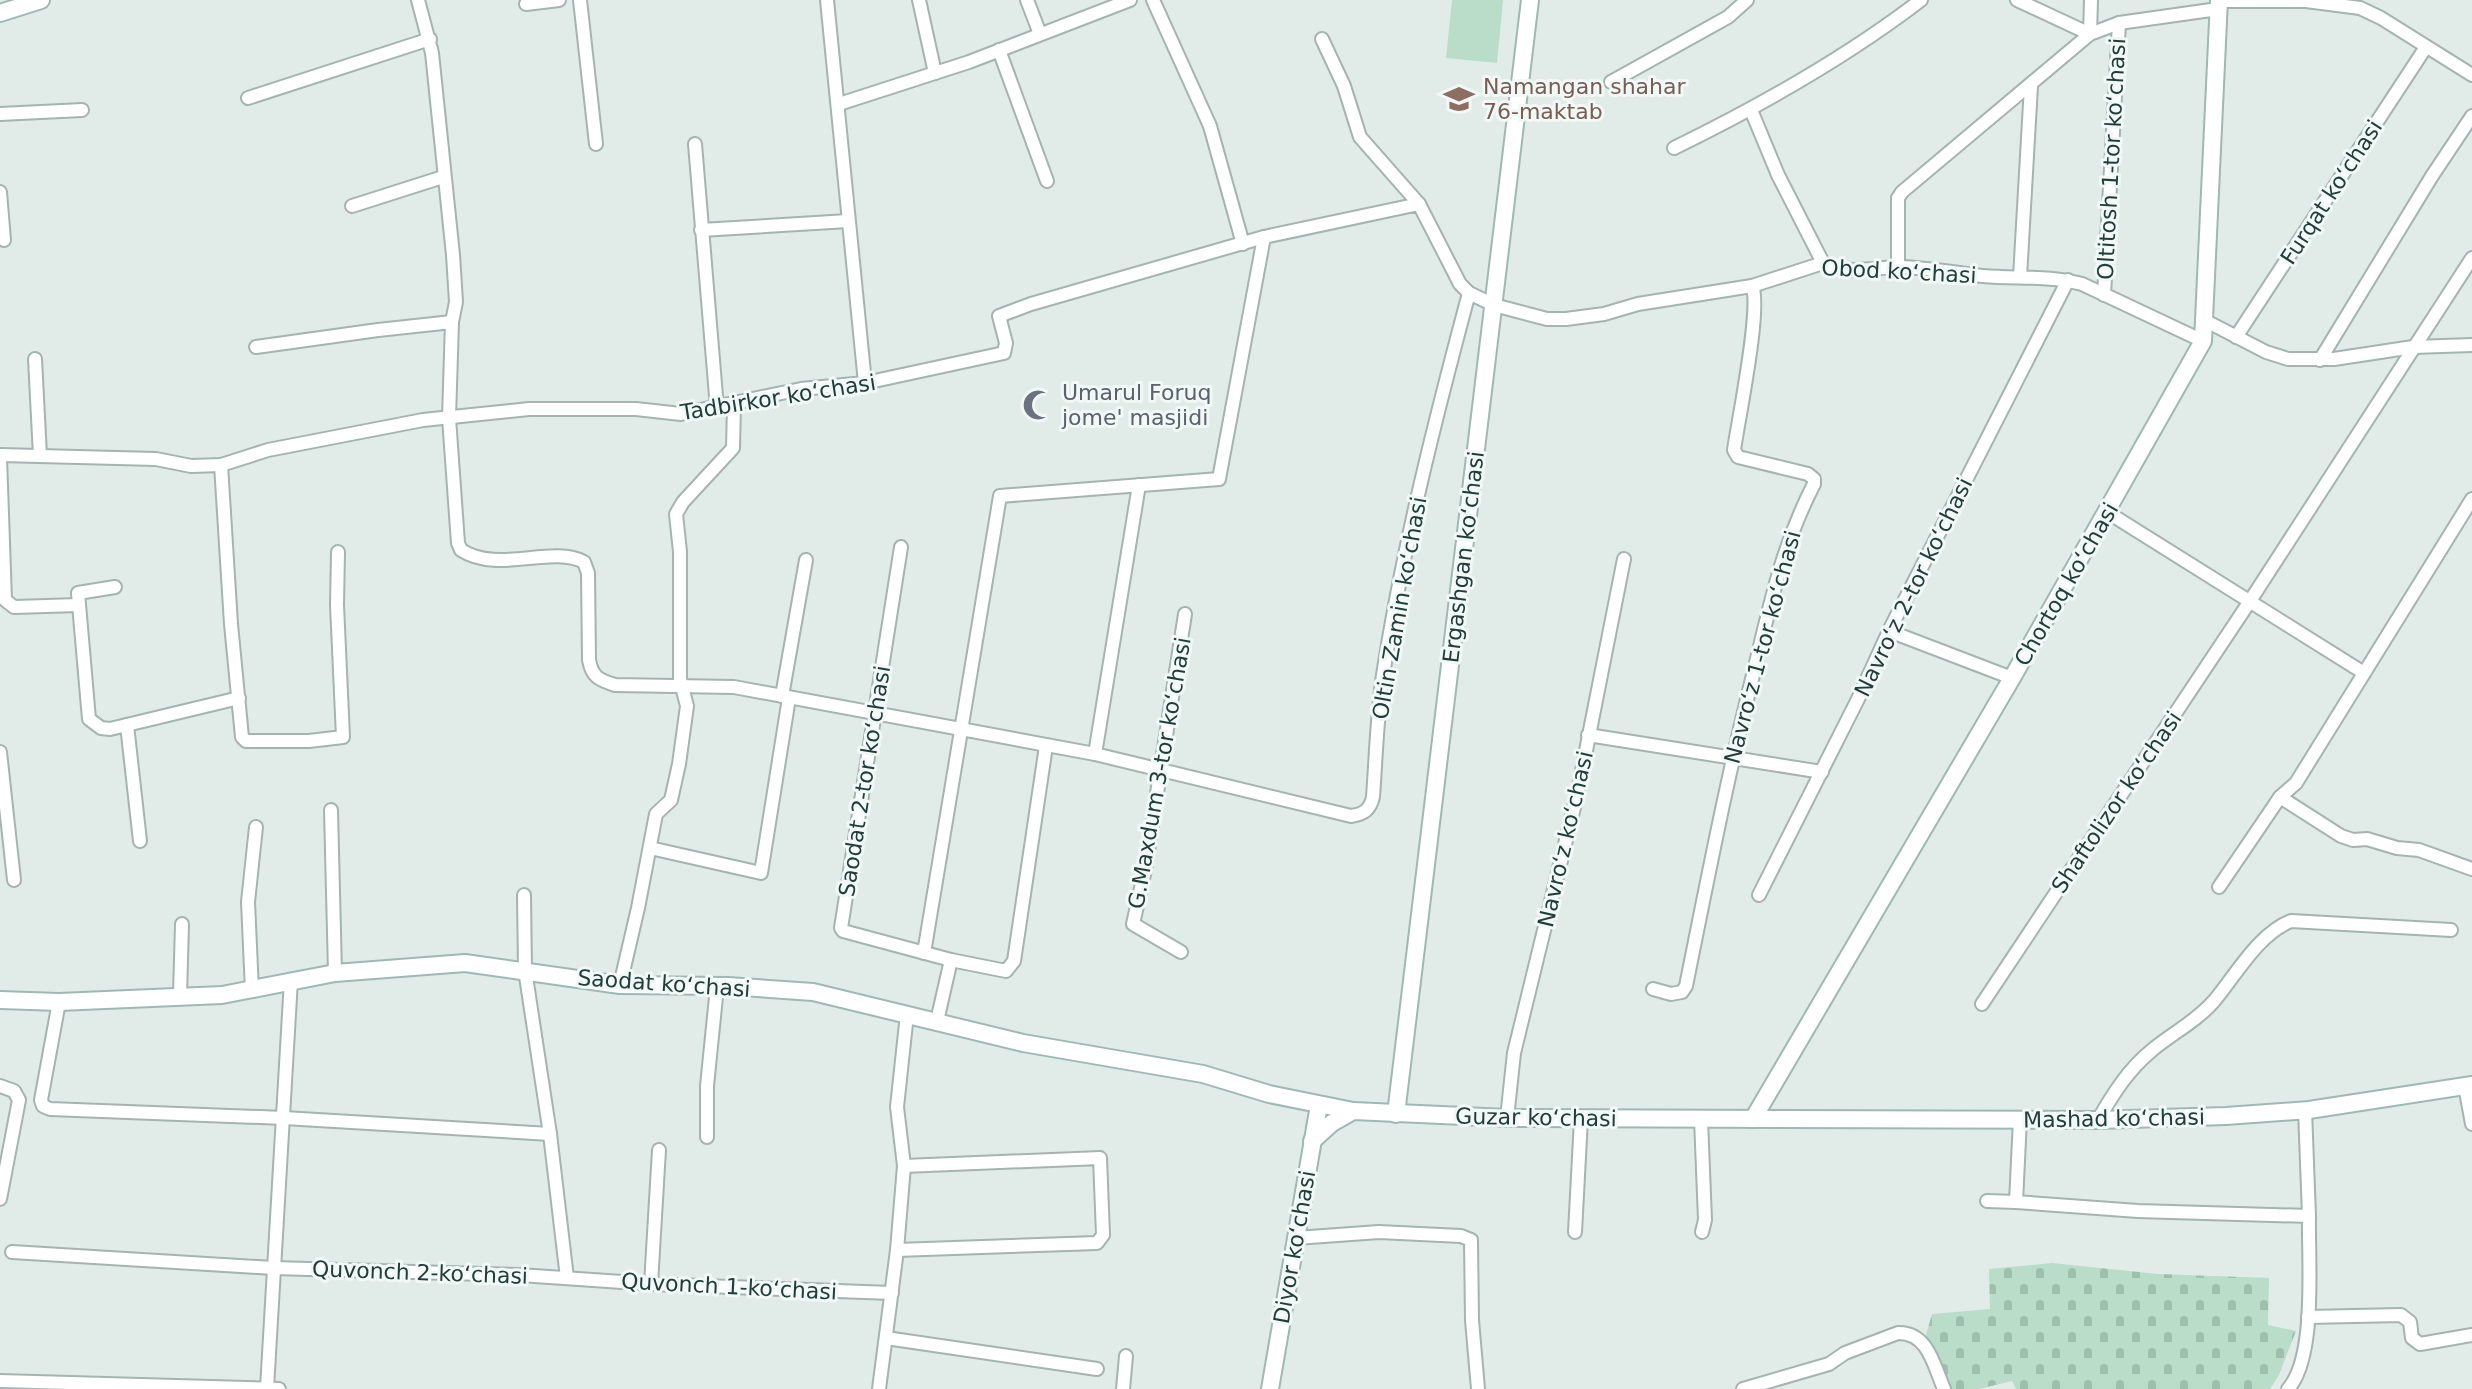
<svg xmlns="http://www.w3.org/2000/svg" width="2472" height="1389" font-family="'DejaVu Sans',sans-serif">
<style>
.cemetery{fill:url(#cemetery-stones)}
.pitch{fill:#b9ddc9}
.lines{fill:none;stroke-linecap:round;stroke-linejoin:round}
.street-casing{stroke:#a4b4b1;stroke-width:16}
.secondary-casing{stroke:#9fb8b3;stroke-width:20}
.street{stroke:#fff;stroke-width:12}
.secondary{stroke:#fff;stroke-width:16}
.labels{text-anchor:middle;stroke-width:6;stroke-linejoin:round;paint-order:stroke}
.education-label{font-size:22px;fill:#785e54;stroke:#f1f8f6;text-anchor:start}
.street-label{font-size:22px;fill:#213d3a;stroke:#f1f8f6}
.worship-label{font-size:22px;fill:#5b616d;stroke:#f1f8f6;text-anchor:start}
</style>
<defs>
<pattern id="cemetery-stones" width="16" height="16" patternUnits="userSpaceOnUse" patternTransform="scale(2)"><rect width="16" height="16" fill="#b9ddc9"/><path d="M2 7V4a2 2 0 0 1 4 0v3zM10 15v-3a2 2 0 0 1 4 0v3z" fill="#9fbfad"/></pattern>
</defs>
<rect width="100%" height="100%" fill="#e1ece9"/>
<path class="cemetery" d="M2052,1263l106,11 111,4 -1,47 28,6 -17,44 -9,14h-254l-4,-8 -33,8h-29l-24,-54 6,-21 58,-5 -1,-40z"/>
<path class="pitch" d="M1452,0h51l-6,63 -51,-5z"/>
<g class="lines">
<g class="street-casing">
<g id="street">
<path d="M418,0l14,53 21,202 3,47 -4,20 -3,96 9,125 3,7c37,24 90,-5 123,12l4,11 1,87c3,17 10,20 26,25l119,2 361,67 256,62c13,-2 19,-6 22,-19 3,-41 4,-82 10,-122 20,-129 52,-255 86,-382"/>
<path d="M580,0l16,144"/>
<path d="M827,0l38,383"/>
<path d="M919,0l16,73"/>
<path d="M1027,0l13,34"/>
<path d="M1153,0l57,126 33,118"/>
<path d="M2017,0l73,34 29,-11 99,-14"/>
<path d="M2219,1h87l54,7 21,10 91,57"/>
<path d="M526,4l33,-4"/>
<path d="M1322,39l22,47 16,51 59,67"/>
<path d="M999,50l48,131"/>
<path d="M1611,82l117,-65 19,-17"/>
<path d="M248,98l182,-59"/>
<path d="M839,104l130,-42 161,-62"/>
<path d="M1751,110l27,65 45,88"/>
<path d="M0,114l82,-4"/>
<path d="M695,144l22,264"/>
<path d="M1674,148c86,-42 170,-89 247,-148"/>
<path d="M0,192l4,48"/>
<path d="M352,206l91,-29"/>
<path d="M701,230l147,-9"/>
<path d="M1898,267v-69l4,-6 188,-158 1,-34"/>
<path d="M2020,277l11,-191"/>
<path d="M2104,295l15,-272"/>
<path d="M2206,321l60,31 22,7h46l79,-12 59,-2"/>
<path d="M2236,337l190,-290"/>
<path d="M256,347l122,-17 74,-8"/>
<path d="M35,359l5,97"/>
<path d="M2320,360l112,-184 40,-60"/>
<path d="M0,455l156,4 35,7 30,-1 47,-15 155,-30 106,-11h107l45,5 120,-25 64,-6 139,-30 2,-10 -7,-27 32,-12 233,-67 155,-33 41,80 9,9 25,12 53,14h19l38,-5 34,-10 114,-18 71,-23c23,12 48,5 73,4 29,0 59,6 87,9 33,3 67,-1 99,8l121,57"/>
<path d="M0,457l5,143 9,7 65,-2"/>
<path d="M221,465l10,159 11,113 4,4h63l34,-4 -6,-132 1,-53"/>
<path d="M2107,512l257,161"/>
<path d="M901,547l-60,381 2,3 108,29 55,11 8,-10 32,-215"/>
<path d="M115,587l-37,6 11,126 12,9 9,1 129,-31"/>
<path d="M1889,631l123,47"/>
<path d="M782,696l24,-136"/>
<path d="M127,725l13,116"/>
<path d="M1588,735l234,37"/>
<path d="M0,752l14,128"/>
<path d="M1095,754l44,-269"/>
<path d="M2280,797l61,39 12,4 14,-1 30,9 22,2 53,19"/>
<path d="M331,810l4,163"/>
<path d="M650,848l111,25 28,-175"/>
<path d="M2219,887l61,-90 16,-14 176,-284"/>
<path d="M524,895l1,75 25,164 17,144"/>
<path d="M1759,895l99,-196 31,-68 179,-351"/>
<path d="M1181,952l-48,-28 12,-54 40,-256"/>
<path d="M924,953l76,-457 219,-17 45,-242"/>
<path d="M620,985l18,-77 18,-94 15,-14 8,-36 8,-58 -7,-27v-127l-4,-38 7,-12 50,-54 1,-44"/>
<path d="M1653,989l18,5 11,-2 4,-6c21,-104 41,-208 67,-311 17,-69 28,-127 61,-191v-5l-6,-5 -70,-17 -4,-7c4,-29 28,-144 18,-164"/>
<path d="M252,991l-4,-89 8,-75"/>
<path d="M180,995l2,-71"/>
<path d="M59,1002l-18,98 2,6 7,3 234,9 266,16"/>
<path d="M1982,1004l268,-403 222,-343"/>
<path d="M937,1021l14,-61"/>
<path d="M0,1086l14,5 5,9 -19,99"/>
<path d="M2465,1086l7,38"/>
<path d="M1507,1118l7,-65 64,-262 46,-232"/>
<path d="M1701,1119l4,101 -3,12"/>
<path d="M2020,1119l-4,83 122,9 171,5 -4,-106"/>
<path d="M2098,1120c15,-26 30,-50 53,-69 20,-17 46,-30 63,-50 22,-26 44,-67 77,-80l160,9"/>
<path d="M707,1137v-51l10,-99"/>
<path d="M1987,1201l29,1"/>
<path d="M1575,1232l6,-113"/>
<path d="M1296,1238l83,-6 82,4 10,4 1,80 6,69"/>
<path d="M897,1250l200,-7 6,-8 -3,-77 -196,8"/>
<path d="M12,1252l261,16 247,7 131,9 241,9"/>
<path d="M651,1284l8,-134"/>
<path d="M2308,1317l93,-2 9,7 2,16 8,6 52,-9"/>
<path d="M886,1338l211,31"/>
<path d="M0,1381l279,8"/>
<path d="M267,1388l24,-408"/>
<path d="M879,1389l18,-139 7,-84 -7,-59 10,-93"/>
<path d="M1123,1389l3,-33"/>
<path d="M1743,1389l86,-25 16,-11 53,-20c30,-1 36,33 46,56"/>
<path d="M2288,1389c29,-32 20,-130 21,-173"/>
</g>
</g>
<g class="secondary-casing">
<g id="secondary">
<path d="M0,13l41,-13"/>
<path d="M0,1000l59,2 163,-7 113,-22 130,-10 155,22 108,1 85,6 210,51 180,31 66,20 84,17 154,7 591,2 128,-4 83,-6 163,-25"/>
<path d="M1396,1114l134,-1114"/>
<path d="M1753,1119l259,-441 191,-337 16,-341"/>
<path d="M1312,1141l20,-18 21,-12"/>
<path d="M1270,1389l49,-284"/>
</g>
</g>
<use href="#street" class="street"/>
<use href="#secondary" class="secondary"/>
</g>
<defs>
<g id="school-bare" transform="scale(2.4)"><path d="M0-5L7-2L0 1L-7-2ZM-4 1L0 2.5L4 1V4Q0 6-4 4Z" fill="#8d6e63" stroke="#f1f8f6" stroke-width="2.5" paint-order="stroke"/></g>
<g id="mosque-bare" transform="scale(2.4)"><path d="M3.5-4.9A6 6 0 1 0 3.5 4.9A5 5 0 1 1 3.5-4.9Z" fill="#6b7280" stroke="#f1f8f6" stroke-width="2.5" paint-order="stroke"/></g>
</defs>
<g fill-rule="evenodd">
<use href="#school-bare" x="1459" y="99"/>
<use href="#mosque-bare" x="1038" y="405"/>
</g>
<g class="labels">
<g class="education-label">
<text x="1483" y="94">Namangan shahar<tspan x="1483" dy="25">76-maktab</tspan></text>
</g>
<g class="street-label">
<text transform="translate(2111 159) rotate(-87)" y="8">Oltitosh 1-tor koʻchasi</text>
<text transform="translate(2331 192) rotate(-57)" y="8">Furqat koʻchasi</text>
<text transform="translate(1899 271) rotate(3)" y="8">Obod koʻchasi</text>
<text transform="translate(778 397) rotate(-9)" y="8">Tadbirkor koʻchasi</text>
<text transform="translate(1463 557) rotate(-83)" y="8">Ergashgan koʻchasi</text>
<text transform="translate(2066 584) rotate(-60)" y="8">Chortoq koʻchasi</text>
<text transform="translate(1913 587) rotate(-64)" y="8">Navroʻz 2-tor koʻchasi</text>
<text transform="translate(1399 608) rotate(-80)" y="8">Oltin Zamin koʻchasi</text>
<text transform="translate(1762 647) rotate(-75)" y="8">Navroʻz 1-tor koʻchasi</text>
<text transform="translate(1159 773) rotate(-80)" y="8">G.Maxdum 3-tor koʻchasi</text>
<text transform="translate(864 781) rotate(-81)" y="8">Saodat 2-tor koʻchasi</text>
<text transform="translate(2116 802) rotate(-56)" y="8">Shaftolizor koʻchasi</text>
<text transform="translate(1565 839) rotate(-77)" y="8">Navroʻz koʻchasi</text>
<text transform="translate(664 983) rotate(4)" y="8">Saodat koʻchasi</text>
<text transform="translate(1536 1117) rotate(1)" y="8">Guzar koʻchasi</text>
<text transform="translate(2114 1118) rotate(-1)" y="8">Mashad koʻchasi</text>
<text transform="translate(1294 1247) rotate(-80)" y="8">Diyor koʻchasi</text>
<text transform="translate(420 1272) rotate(2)" y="8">Quvonch 2-koʻchasi</text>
<text transform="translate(729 1286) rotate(3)" y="8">Quvonch 1-koʻchasi</text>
</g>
<g class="worship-label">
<text x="1062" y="400">Umarul Foruq<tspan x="1062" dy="25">jome' masjidi</tspan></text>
</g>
</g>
</svg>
